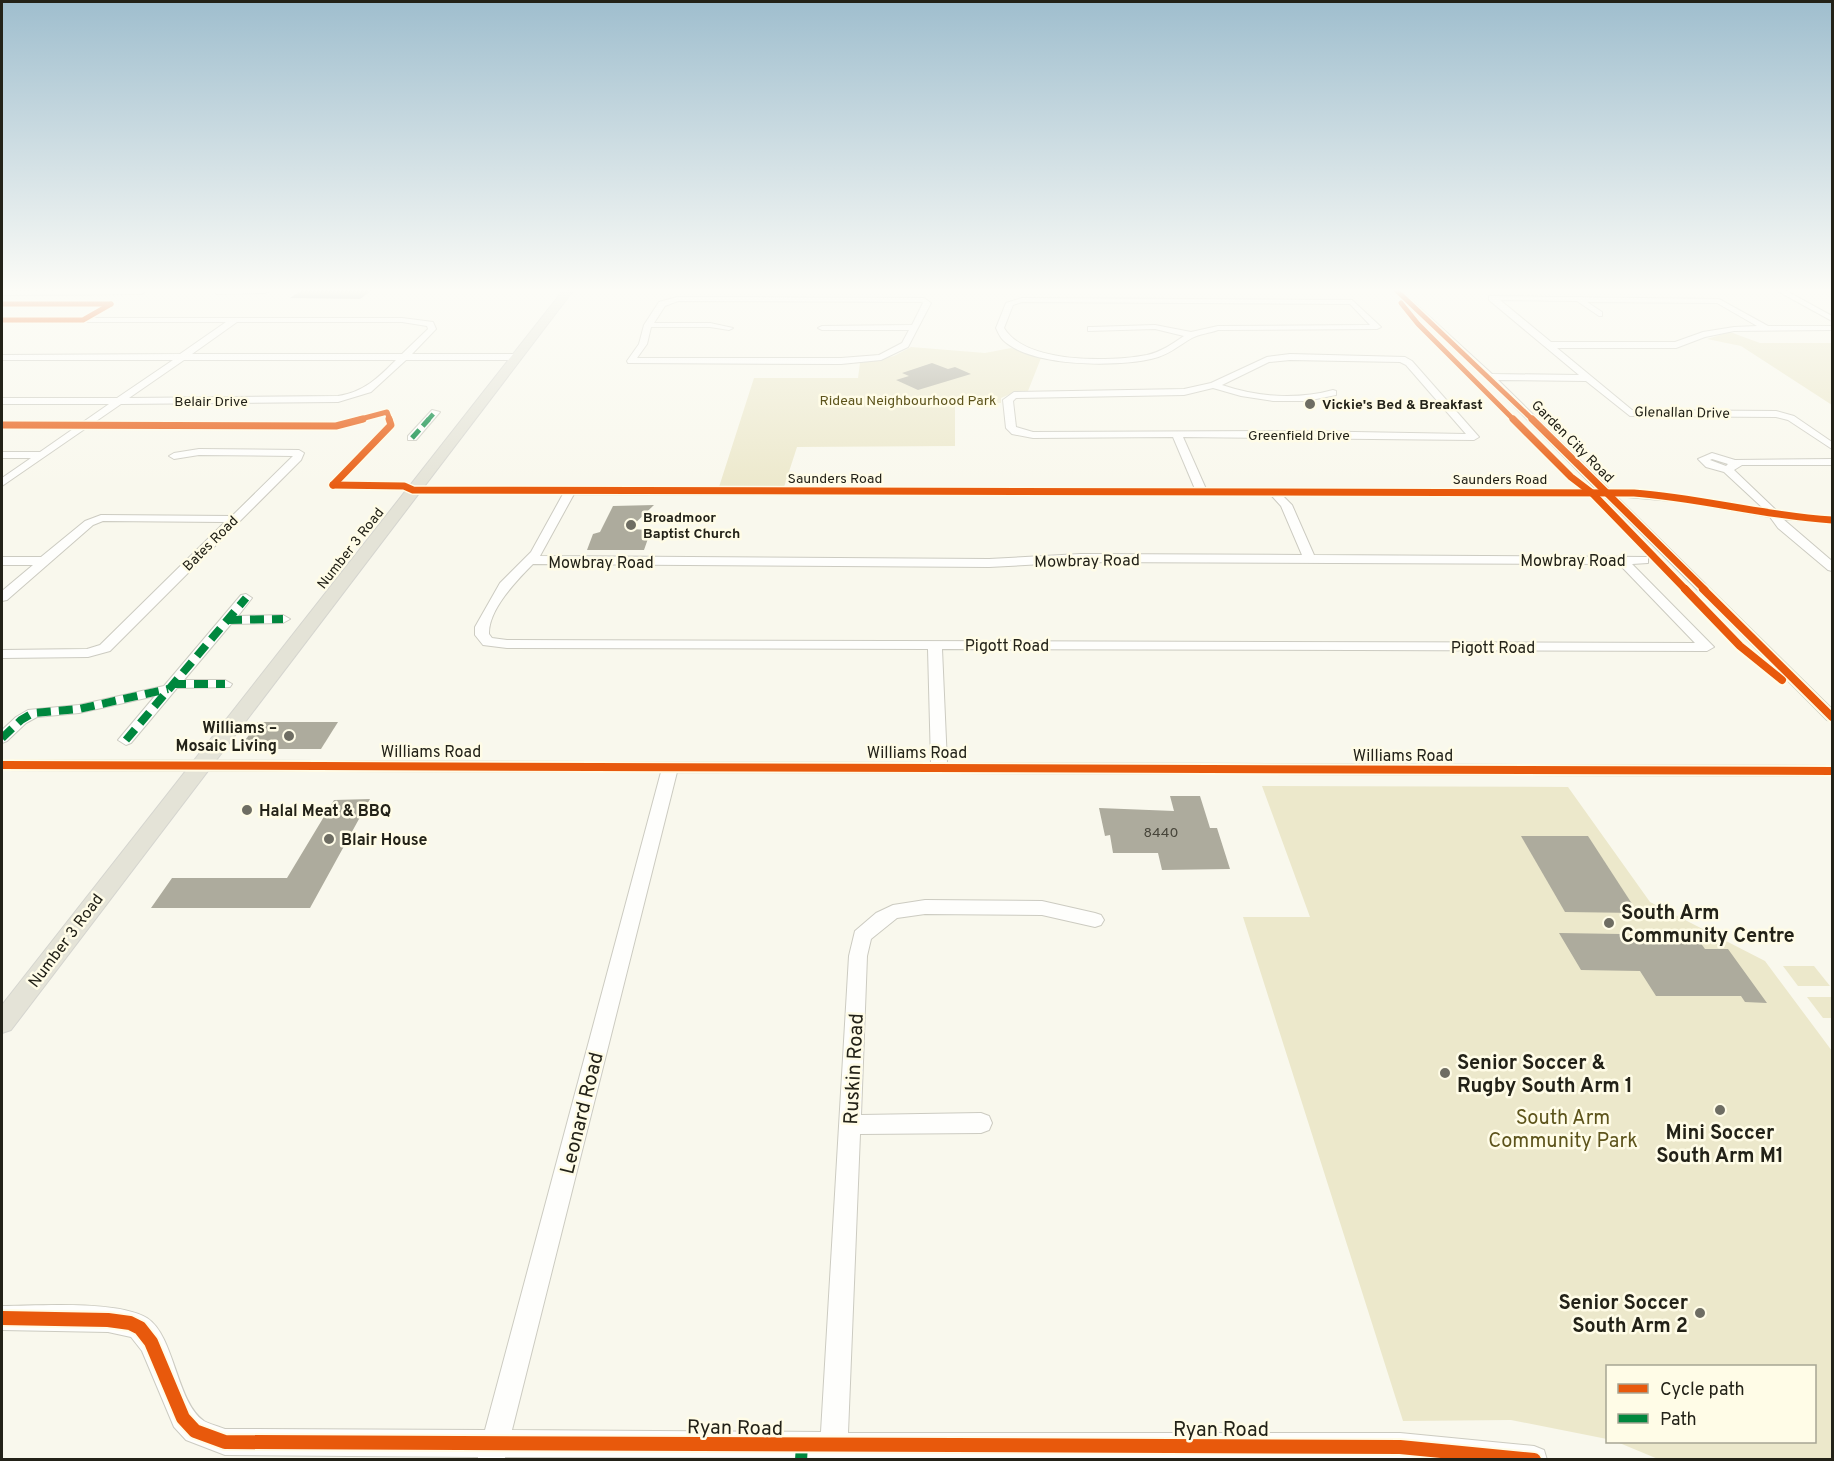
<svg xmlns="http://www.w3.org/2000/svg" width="1834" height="1461" font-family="Overpass,sans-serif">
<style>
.green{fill:#ece8cb}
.building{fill:#adab9d}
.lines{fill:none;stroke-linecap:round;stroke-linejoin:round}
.minor-casing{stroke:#cccbc1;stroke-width:2}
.major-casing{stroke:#d5d5cf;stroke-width:2}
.minor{fill:#fefefc;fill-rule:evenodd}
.major{fill:#e4e3d7;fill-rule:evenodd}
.quiet-far3{stroke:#00873e;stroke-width:4.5;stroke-dasharray:8 4.5;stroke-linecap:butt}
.quiet-far2{stroke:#00873e;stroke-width:5;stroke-dasharray:11 5;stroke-linecap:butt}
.quiet-far1{stroke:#00873e;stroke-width:8;stroke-dasharray:14 8;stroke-linecap:butt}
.quiet{stroke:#00873e;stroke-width:12;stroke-dasharray:24 12;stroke-linecap:butt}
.cycleway-far3-casing{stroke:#fffce7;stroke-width:8}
.cycleway-far2-casing{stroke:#fffce7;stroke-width:10}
.cycleway-far1-casing{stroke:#fffce7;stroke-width:12}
.cycleway-casing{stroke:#fffce7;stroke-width:18}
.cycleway-far3{stroke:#e8590c;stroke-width:5}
.cycleway-far2{stroke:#e8590c;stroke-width:7}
.cycleway-far1{stroke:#e8590c;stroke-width:8}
.cycleway{stroke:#e8590c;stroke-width:14}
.poi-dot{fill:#6e6d63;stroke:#fffce7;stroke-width:2}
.labels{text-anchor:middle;stroke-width:5;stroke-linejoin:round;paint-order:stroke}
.far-park-label{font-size:14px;fill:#5d541c;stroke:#fffce7}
.far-street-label{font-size:14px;fill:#232218;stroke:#fffce7}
.far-poi-label{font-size:14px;font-weight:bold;fill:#232218;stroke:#fffce7;text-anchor:start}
.number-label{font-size:14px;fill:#464439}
.street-label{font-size:16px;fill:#232218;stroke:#fffce7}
.poi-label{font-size:16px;font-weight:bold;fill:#232218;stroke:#fffce7;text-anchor:start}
.near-poi-label{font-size:20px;font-weight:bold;fill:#232218;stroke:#fffce7;text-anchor:start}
.near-street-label{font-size:20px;fill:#232218;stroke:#fffce7}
.near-park-label{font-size:20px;fill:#5d541c;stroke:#fffce7}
</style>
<rect width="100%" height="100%" fill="#f9f8ed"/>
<g class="green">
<path d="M1730,332l30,11h72v62l-91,-59 -34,-7z"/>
<path d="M911,347l74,6 26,-5 30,10 -13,33 -13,1 -14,6v5h-46v43l-158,1 -13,40h-65l35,-109h104l2,-15 34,-7z"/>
<path d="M1262,786l306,1 82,115 115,59 67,90v408h-174l-41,-17h197v-76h-206l-1,73 -96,-19 -108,1 -160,-504h67z"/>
<path d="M1783,966h31l16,20h-32z"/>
<path d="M1807,997h25v21h-9z"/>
</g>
<g class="building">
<path d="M306,288h69l-15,11 -70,-1z"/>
<path d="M932,363l16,6 7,-2 16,7 -53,16 -22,-10 13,-4 -7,-3z"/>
<path d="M654,505l-25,24 22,1 -7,20h-57l6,-16 7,-2 13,-26z"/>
<path d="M258,722h80l-17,27h-82z"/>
<path d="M1170,796h30l10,32h7l13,41 -68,1 -4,-17h-45l-3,-18 -5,1 -6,-28 75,3z"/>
<path d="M370,799l-60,109h-159l21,-30h115l47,-78z"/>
<path d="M1521,836h67l50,77 -73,-1z"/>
<path d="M1559,933l62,1 3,4h73l8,11h23l39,54 -22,-1 -4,-6h-85l-16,-25 -59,-1z"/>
</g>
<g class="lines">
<g class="minor-casing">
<g id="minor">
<path d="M106,288l35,2 4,2 -4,2 -139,1v-4l100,-1z"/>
<path d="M221,288l44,1 4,2 -4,2 -49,1v-4z"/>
<path d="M1390,288h8l94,86 87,1 -90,-75v-4h3l227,3 49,27h64v4l-98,1 -29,6 -29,11h-119l75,62 144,1 18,5 38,26v7l-44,-29 -12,-3 -146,-1 -44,-35 -88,-1 112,110 49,2 106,18 -41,-38 -18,-5 -8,-8 14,-6 23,7 97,-1v6h-90l-8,5 44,42 54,5v6l-49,-4 49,42v10l-4,-1 -50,-42 -8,-11 -86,-15 -68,-6 216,213v12l-5,-1 -223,-224 -322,-1 10,10 22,50 334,2v6l-16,1 82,83 -7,4 -765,-2 5,114 885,3v10l-1155,-4 -165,658 309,2 28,-476 6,-25 21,-18 17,-8 32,-5 117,1 53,12 6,2 3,5 -3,5 -6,2 -53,-12 -117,-1 -28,4 -26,21 -4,17 -6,159 120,-2 8,3 3,7 -3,7 -8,3 -121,1 -12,299h552l134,13 10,4 3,10 -1042,-3v3h-27v-3l-253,-2 -39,-15 -12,-13 -32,-76 -11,-14 -23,-5 -106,-2v-24c36,0 115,-6 145,12 28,18 29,84 57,103 5,3 14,5 21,8l260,1 176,-658 -659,-2v-10l929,3 -3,-114 -421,-1 -24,-3 -8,-10v-8l25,-44 31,-31 32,-58 -150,-1 -5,-3 5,-3 782,2 -22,-52 -140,1 -21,-4 -6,-6 -3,-28 11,-8 170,-3 27,-6 56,-26 23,-3 115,3 7,4 67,76 -5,3 -291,-3 23,52 391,1 -110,-111zM1500,300l77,1 22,15h3v-4l-15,-10 130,1 40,23 -23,1 -31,5 -28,10h-124zM1290,360l110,2 6,3 60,69 -167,-3 -266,1 -17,-5 -3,-26 3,-3 168,-3 29,-7 28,8 32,5h33l30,-6v-4l-3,-1c-36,10 -76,7 -111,-5l47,-23zM1712,459l16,5 -2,2 -16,-6zM574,494l697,1 10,11 21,49 -222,-1 -91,5 -449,-3zM1080,562l539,2 76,79 -1188,-3 -15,-2 -3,-4c-1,-24 28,-54 44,-70l456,3z"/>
<path d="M1772,288h9l51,28v5z"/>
<path d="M677,297l247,1 7,5 -23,44 -27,13 -40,4 -213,-1 -1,-2 12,-17 5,-19 15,-23zM678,301l244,1 1,1 -11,22 -90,1 -4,2 4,2h87l-7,13 -23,12 -38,3h-204l10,-14 4,-17h59l19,3 4,-2 -23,-5h-56l11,-17z"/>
<path d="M1022,298l330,2 29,27 -4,2 -159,1c-8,3 -19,4 -26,8 -14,8 -25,18 -41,21 -36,8 -120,8 -148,-19 -3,-3 -5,-8 -7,-12l10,-25zM1022,302l328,2 20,21 -152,1 -27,6 -36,-7 -64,2h-3v4l67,-2 29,7c-12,8 -23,16 -37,19 -37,7 -121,9 -143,-27l9,-23z"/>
<path d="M2,318h400l31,4 3,7 -24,25h104l4,3 -4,3h-110l-35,32 -33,10 -217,2 -119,82v-8l29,-20h-29v-6h38l69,-48h-107v-6h115l56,-38h-171v-5l178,-1 46,-32h-224zM237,322h165l25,4 1,3 -26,25h-210zM184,360h212c-18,18 -32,32 -58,36l-209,2z"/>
<path d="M432,410l8,2 -24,28h-8v-4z"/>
<path d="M199,449l100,1 5,3 -3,7 -191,191 -22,6 -86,1v-8l85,-1 13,-4 125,-123 -122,-1 -10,4 -86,75 -5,1v-10l31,-26h-31v-8h39l44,-36 16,-6 131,1 61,-60 -94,-1 -25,4 -5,-3 5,-3z"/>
<path d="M246,594l6,4 -14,18 45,-1 7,4 -7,4 -52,1 -47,56h41l7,4 -2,3 -53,1 -46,55 -5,2 -8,-5 37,-44 -76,17 -42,4 -11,6 -19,18 -5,2v-13l14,-13 12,-7 51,-5 85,-19 77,-91z"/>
</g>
</g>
<g class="major-casing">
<path id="major" d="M565,288h10l-564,742 -9,3v-28z"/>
</g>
<use href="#minor" class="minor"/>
<use href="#major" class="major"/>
<path class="quiet-far3" d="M428,420l7,-8"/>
<path class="quiet-far2" d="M412,438l17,-19"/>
<g class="quiet-far1">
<path d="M228,620l55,-1"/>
<path d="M172,684h53"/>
<path d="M2,738l19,-18 12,-7 46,-4 89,-20"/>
<path d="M126,740l120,-142"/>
</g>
<path class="quiet" d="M801,1460l1,-14"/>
<g class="cycleway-far3-casing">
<g id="cycleway-far3">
<path d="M1394,288l139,132"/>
<path d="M1401,303l17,21 96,96"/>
<path d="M2,304h109"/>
<path d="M2,320h81l28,-16"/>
<path d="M357,420l30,-8 3,8"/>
</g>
</g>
<g class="cycleway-far2-casing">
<g id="cycleway-far2">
<path d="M1513,419l58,58 21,16 94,97"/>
<path d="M1532,419l173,171"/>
<path d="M2,425l334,1 27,-7"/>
<path d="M333,485l58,-60 -2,-6"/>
<path d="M333,485l71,1 9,4 1221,3c67,5 131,23 198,27"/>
</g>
</g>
<g class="cycleway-far1-casing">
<g id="cycleway-far1">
<path d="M1685,589l55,57 42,34"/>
<path d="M1703,589l129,128"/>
<path d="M2,765l1830,6"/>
</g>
</g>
<g class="cycleway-casing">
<path id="cycleway" d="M2,1318l106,2 22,3 10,5 11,14 32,76 12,13 30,11 1175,5 134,13"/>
</g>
<use href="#cycleway-far3" class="cycleway-far3"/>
<use href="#cycleway-far2" class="cycleway-far2"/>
<use href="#cycleway-far1" class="cycleway-far1"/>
<use href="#cycleway" class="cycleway"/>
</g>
<linearGradient id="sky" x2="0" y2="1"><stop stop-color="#9fbece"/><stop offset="0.59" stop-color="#fcfcf7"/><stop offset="1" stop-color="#fcfcf7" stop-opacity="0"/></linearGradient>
<rect width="1834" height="492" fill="url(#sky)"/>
<g class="poi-dot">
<circle cx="1310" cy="404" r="6"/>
<circle cx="631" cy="525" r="6"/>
<circle cx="289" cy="736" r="6"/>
<circle cx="247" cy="810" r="6"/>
<circle cx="329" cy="839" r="6"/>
<circle cx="1609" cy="923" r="6"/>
<circle cx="1445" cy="1073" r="6"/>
<circle cx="1720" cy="1110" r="6"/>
<circle cx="1700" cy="1313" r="6"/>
</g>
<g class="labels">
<g class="far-park-label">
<text x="908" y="405">Rideau Neighbourhood Park</text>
</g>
<g class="far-street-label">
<text x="211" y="406">Belair Drive</text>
<text transform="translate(1682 412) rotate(1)" y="5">Glenallan Drive</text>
<text x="1299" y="440">Greenfield Drive</text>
<text transform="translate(1573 441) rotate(45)" y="5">Garden City Road</text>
<text x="835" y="483">Saunders Road</text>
<text x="1500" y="484">Saunders Road</text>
<text transform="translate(210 543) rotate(-45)" y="5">Bates Road</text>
<text transform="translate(350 548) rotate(-52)" y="5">Number 3 Road</text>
</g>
<g class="far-poi-label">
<text x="1322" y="409">Vickie's Bed &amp; Breakfast</text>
<text x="643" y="522">Broadmoor<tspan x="643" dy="16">Baptist Church</tspan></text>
</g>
<g class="number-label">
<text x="1161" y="837">8440</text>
</g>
<g class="street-label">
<text transform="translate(1087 560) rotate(-1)" y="6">Mowbray Road</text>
<text x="1573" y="566">Mowbray Road</text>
<text x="601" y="568">Mowbray Road</text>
<text x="1007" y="651">Pigott Road</text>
<text x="1493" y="653">Pigott Road</text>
<text x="431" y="757">Williams Road</text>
<text x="917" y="758">Williams Road</text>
<text x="1403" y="761">Williams Road</text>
<text transform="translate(65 940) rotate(-53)" y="6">Number 3 Road</text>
</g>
<g class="poi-label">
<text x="277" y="733" text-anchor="end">Williams –<tspan x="277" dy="18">Mosaic Living</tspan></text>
<text x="259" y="816">Halal Meat &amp; BBQ</text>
<text x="341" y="845">Blair House</text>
</g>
<g class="near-poi-label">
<text x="1621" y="919">South Arm<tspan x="1621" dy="23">Community Centre</tspan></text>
<text x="1457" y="1069">Senior Soccer &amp;<tspan x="1457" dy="23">Rugby South Arm 1</tspan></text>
<text x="1720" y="1139" text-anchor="middle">Mini Soccer<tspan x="1720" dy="23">South Arm M1</tspan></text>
<text x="1688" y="1309" text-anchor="end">Senior Soccer<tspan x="1688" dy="23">South Arm 2</tspan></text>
</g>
<g class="near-street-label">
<text transform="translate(853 1069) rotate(-87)" y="7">Ruskin Road</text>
<text transform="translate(581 1113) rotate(-76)" y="7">Leonard Road</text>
<text transform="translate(735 1427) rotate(1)" y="7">Ryan Road</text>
<text x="1221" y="1436">Ryan Road</text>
</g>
<g class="near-park-label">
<text x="1563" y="1124">South Arm<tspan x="1563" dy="23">Community Park</tspan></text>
</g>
</g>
<rect width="1834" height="1461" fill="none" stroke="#232218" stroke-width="6"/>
<rect x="1606" y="1365" width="210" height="78" fill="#fffce7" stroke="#a7a594" stroke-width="1.5"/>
<rect x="1618" y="1384" width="30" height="9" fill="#e8590c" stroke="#a7a594" stroke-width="1.5"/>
<text x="1660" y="1395" font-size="18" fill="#232218">Cycle path</text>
<rect x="1618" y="1414" width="30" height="9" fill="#00873e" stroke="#a7a594" stroke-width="1.5"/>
<text x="1660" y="1425" font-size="18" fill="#232218">Path</text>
</svg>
